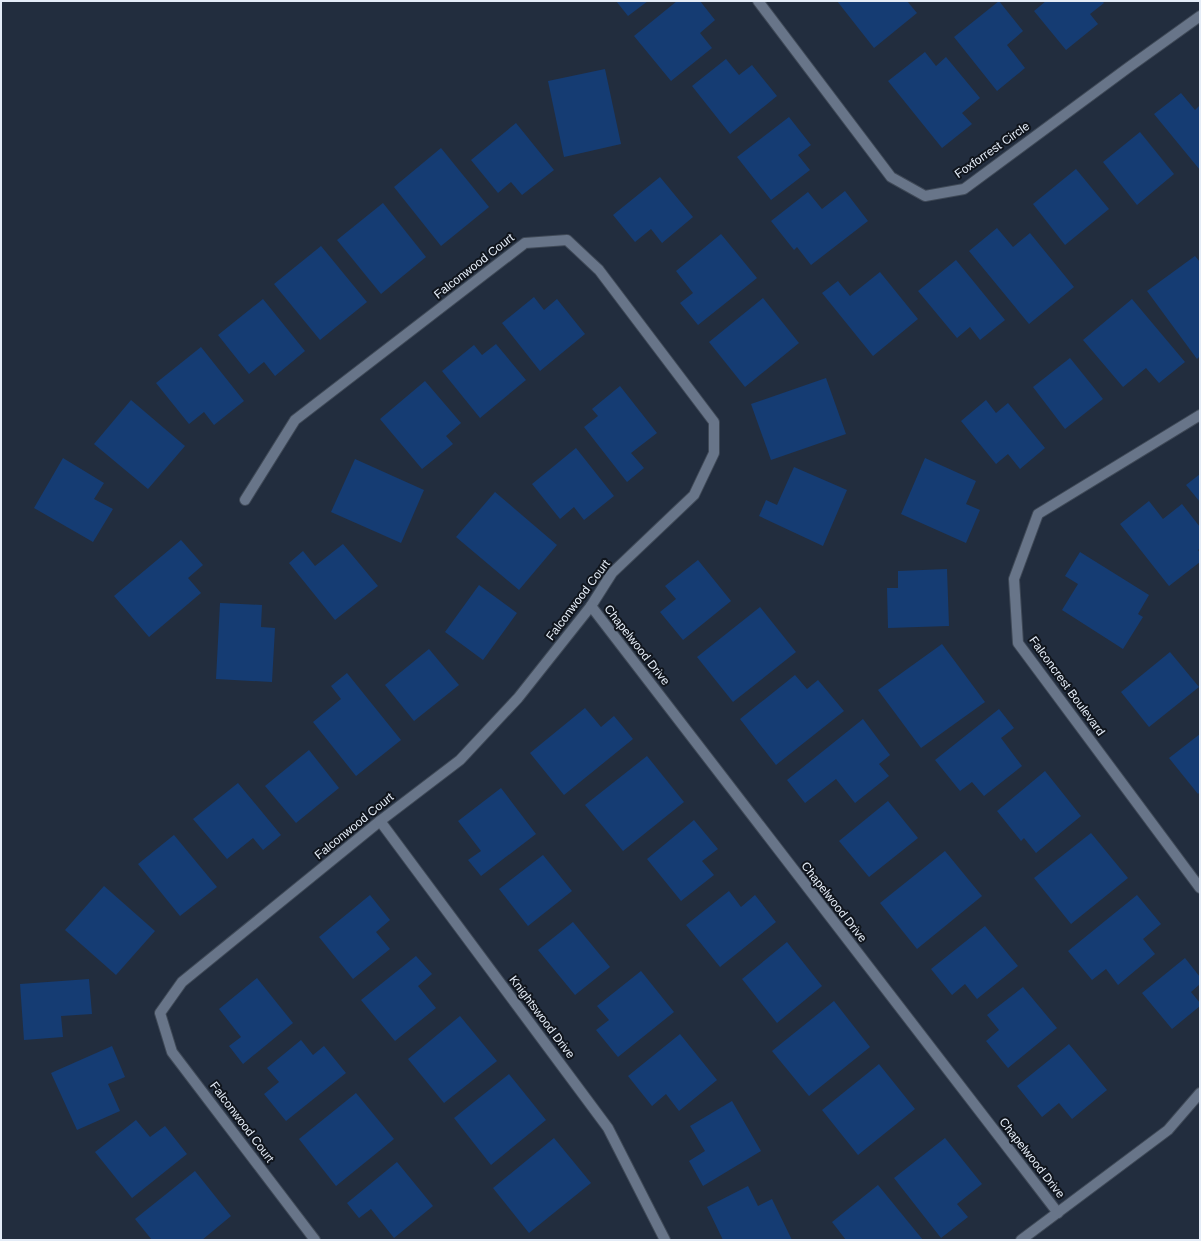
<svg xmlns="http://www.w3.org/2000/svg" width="1201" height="1241" font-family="Helvetica,sans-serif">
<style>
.building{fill:#153c73}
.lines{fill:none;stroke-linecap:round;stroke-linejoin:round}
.minor-casing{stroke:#3f4957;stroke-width:12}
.minor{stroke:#687589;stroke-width:10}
.labels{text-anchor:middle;stroke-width:4;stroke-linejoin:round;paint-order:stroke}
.street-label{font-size:12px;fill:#e4ecf7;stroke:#10151d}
</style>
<rect width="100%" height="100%" fill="#222d3e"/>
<g class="building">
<path d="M616,1h32l-20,15z"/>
<path d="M677,1h23l15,19 -15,13 12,15 -41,33 -37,-45z"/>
<path d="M837,1h70l10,12 -43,35z"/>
<path d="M999,1l24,30 -16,14 18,23 -28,23 -43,-54z"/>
<path d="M1046,1h56l2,2 -14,11 8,10 -32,26 -32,-39z"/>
<path d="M925,52l11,14 10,-9 34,41 -18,15 10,11 -30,24 -54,-67z"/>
<path d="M726,59l13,16 13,-10 25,31 -47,38 -38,-48z"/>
<path d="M605,69l16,75 -57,13 -16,-76z"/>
<path d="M1181,93l14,17 5,-5v65l-46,-56z"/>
<path d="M789,117l22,28 -13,10 12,15 -39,30 -34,-43z"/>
<path d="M516,123l38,47 -32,25 -11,-13 -13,11 -27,-33z"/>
<path d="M1140,132l34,42 -37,31 -34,-43z"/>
<path d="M441,148l48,59 -48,39 -47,-59z"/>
<path d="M1076,169l33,40 -44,36 -32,-41z"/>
<path d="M660,177l33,40 -31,26 -11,-14 -16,13 -22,-27z"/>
<path d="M845,191l23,30 -57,44 -14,-18 -3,3 -23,-29 37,-29 14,17z"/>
<path d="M383,203l43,54 -45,37 -44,-54z"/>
<path d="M997,228l16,19 17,-14 44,54 -45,37 -60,-73z"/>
<path d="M721,234l36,44 -59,47 -18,-22 13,-10 -17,-22z"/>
<path d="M321,246l46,56 -47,38 -46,-56z"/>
<path d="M1195,256l5,6v94l-3,3 -50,-68z"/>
<path d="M956,260l49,60 -25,20 -10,-13 -13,11 -39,-47z"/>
<path d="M880,272l38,47 -45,37 -51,-63 16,-12 12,15z"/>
<path d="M534,297l10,13 13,-11 28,35 -45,37 -38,-48z"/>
<path d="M763,298l36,45 -54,44 -36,-45z"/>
<path d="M263,299l42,52 -30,25 -11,-14 -15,12 -31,-39z"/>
<path d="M1132,299l53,63 -26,21 -13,-15 -23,19 -40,-47z"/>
<path d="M496,344l30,36 -46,38 -38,-47 32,-26 8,10z"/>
<path d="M201,347l43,54 -30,24 -10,-13 -15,12 -33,-41z"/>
<path d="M1070,358l33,41 -38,30 -32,-42z"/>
<path d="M826,378l20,56 -75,26 -20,-56z"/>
<path d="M425,381l36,42 -15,13 7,8 -31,25 -42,-50z"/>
<path d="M620,386l37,47 -26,20 13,15 -17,14 -43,-55 14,-11 -6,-7z"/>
<path d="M131,400l54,46 -37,43 -54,-45z"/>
<path d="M986,400l10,13 12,-10 37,45 -25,21 -12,-15 -12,10 -35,-43z"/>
<path d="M576,448l38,48 -30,24 -10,-13 -14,12 -28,-35z"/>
<path d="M63,458l41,25 -10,16 19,10 -20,33 -59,-34z"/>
<path d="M925,458l51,23 -10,23 14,6 -14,33 -65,-29z"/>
<path d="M355,459l69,31 -23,53 -70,-31z"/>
<path d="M794,467l53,23 -24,56 -64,-30 7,-16 11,5z"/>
<path d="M1200,474v28l-14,-17z"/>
<path d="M495,492l62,53 -38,45 -63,-53z"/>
<path d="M1149,501l14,18 19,-15 18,23v21l-2,2 2,3v9l-31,24 -49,-62z"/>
<path d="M181,540l22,25 -15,13 13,15 -52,44 -35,-41z"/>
<path d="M343,544l35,42 -43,34 -46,-57 14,-12 12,15z"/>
<path d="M1080,552l69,43 -11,19 5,3 -20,32 -61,-39 16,-26 -13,-8z"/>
<path d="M698,560l33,41 -48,39 -23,-28 16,-13 -11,-13z"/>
<path d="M947,569l2,57 -61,2 -1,-40h11v-17z"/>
<path d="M479,585l38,28 -34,47 -38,-28z"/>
<path d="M220,603l42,2 -1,22 14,1 -3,54 -56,-3z"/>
<path d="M760,607l36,45 -63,50 -36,-45z"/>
<path d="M942,644l43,58 -64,46 -43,-58z"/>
<path d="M429,649l30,36 -45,36 -29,-36z"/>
<path d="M1170,652l29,35 -50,40 -28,-35z"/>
<path d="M347,673l54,67 -45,36 -43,-54 28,-23 -10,-13z"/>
<path d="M795,675l12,14 11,-9 26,31 -68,54 -36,-46z"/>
<path d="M585,708l16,19 13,-11 19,23 -69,56 -34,-42z"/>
<path d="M999,709l15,19 -13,10 21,28 -38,30 -12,-14 -12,9 -25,-31z"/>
<path d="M863,719l27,36 -11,9 10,12 -34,27 -19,-24 -31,24 -18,-23z"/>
<path d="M1200,734v58l-2,2 -29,-36z"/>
<path d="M309,750l30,38 -43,35 -31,-37z"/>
<path d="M647,756l37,46 -61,49 -38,-46z"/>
<path d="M1045,771l36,45 -45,37 -12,-15 -3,3 -24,-30z"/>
<path d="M238,783l43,52 -18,15 -10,-12 -26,21 -34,-40z"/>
<path d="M501,788l35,46 -55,42 -13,-16 13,-9 -23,-30z"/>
<path d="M888,801l30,37 -49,39 -30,-36z"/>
<path d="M694,820l24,29 -16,12 12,14 -33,26 -34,-42z"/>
<path d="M1091,833l37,45 -57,46 -37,-46z"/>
<path d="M174,835l43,52 -37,29 -42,-52z"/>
<path d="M945,851l37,45 -65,53 -37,-46z"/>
<path d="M543,855l29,36 -44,35 -29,-37z"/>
<path d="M104,886l51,45 -39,44 -51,-45z"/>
<path d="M729,891l12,16 14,-12 21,27 -56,45 -34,-42z"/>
<path d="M370,895l20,25 -14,12 14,17 -37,30 -34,-42z"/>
<path d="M1137,895l24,29 -18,15 12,15 -37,31 -12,-16 -14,11 -24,-29z"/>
<path d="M573,922l37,45 -35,28 -37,-45z"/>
<path d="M985,926l33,40 -41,33 -12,-15 -13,11 -21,-26z"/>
<path d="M787,942l35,44 -45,37 -35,-44z"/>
<path d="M416,956l16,18 -14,12 18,22 -41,33 -34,-41z"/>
<path d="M1185,958l15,19v7l-9,8 9,11v3l-28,23 -30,-36z"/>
<path d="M641,971l33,41 -56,45 -22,-27 13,-10 -12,-14z"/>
<path d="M257,978l36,45 -50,41 -14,-18 12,-9 -22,-28z"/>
<path d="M89,979l3,35 -31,2 2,21 -39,3 -4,-56z"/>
<path d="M1023,987l34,41 -49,40 -22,-27 13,-11 -12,-15z"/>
<path d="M834,1001l36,46 -61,49 -37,-45z"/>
<path d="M460,1016l37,45 -53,42 -36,-44z"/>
<path d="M680,1034l37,46 -38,31 -13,-17 -14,12 -24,-30z"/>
<path d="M301,1040l12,15 11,-9 22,27 -60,48 -22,-27 15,-12 -12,-14z"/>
<path d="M1069,1044l38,46 -35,29 -13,-16 -17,14 -25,-31z"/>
<path d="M112,1046l13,31 -17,7 12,27 -43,19 -26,-57z"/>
<path d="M879,1064l36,45 -57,46 -36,-45z"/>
<path d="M509,1074l37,46 -55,45 -37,-47z"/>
<path d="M356,1093l38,46 -58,47 -37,-47z"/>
<path d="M732,1101l29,50 -58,35 -14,-25 16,-10 -15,-25z"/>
<path d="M136,1120l14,17 15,-11 22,28 -55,44 -37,-46z"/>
<path d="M554,1138l37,45 -62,50 -36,-45z"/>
<path d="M945,1138l37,46 -25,20 11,13 -27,21 -47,-60z"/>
<path d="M397,1162l36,44 -39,32 -23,-29 -12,9 -12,-15z"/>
<path d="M195,1171l36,45 -29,24h-50l-17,-21z"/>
<path d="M878,1185l45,55h-77l-14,-18z"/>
<path d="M748,1186l10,20 14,-7 20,41h-69l-16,-33z"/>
</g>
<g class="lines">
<g class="minor-casing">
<g id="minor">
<path d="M758,1l133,176 34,19 39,-7 165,-122 71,-51"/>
<path d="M1200,415l-162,99 -24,65 4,64 182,245"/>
<path d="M245,500l50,-80 230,-177 42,-3 32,30 115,152v31l-20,42 -82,78 -21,33 -73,92 -58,62 -80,61 -198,161 -22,31 12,39 143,188"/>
<path d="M591,606l467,607"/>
<path d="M380,821l228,307 57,112"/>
<path d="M1021,1240l147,-110 32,-37"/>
</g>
</g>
<use href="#minor" class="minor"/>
</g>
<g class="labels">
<g class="street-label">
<text transform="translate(992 150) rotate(-35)" y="4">Foxforrest Circle</text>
<text transform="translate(474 266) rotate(-38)" y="4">Falconwood Court</text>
<text transform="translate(578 600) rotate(-53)" y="4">Falconwood Court</text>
<text transform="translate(637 645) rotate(52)" y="4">Chapelwood Drive</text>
<text transform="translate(1067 686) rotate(54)" y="4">Falconcrest Boulevard</text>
<text transform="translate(354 826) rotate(-39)" y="4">Falconwood Court</text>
<text transform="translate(834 902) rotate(52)" y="4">Chapelwood Drive</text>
<text transform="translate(542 1017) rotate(53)" y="4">Knightswood Drive</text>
<text transform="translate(242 1122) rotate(53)" y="4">Falconwood Court</text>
<text transform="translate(1032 1158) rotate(52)" y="4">Chapelwood Drive</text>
</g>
</g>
<rect width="1201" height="1241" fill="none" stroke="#e4ecf7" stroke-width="4"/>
</svg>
